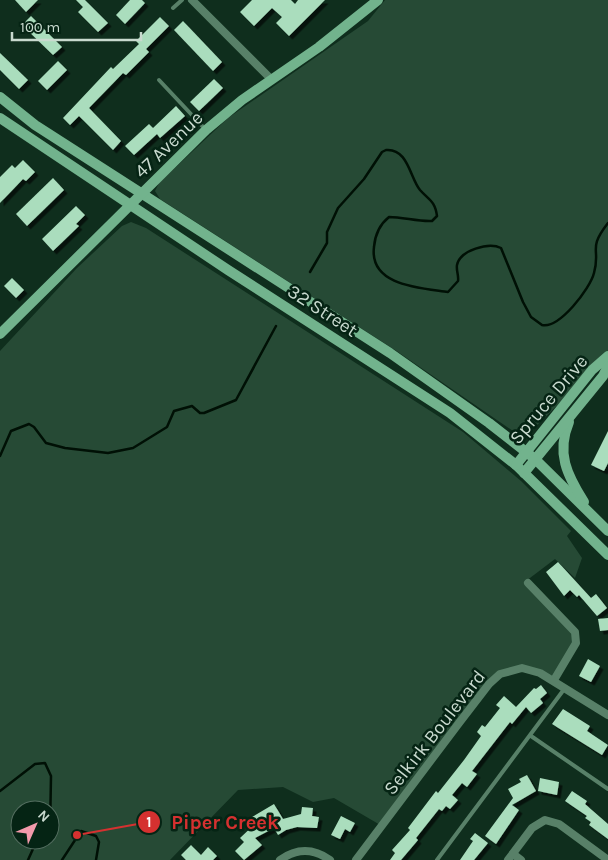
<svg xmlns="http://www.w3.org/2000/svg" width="608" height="860" font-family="Karla,sans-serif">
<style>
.green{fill:#264a35;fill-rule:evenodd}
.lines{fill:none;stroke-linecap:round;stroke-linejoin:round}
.stream{stroke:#001005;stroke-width:2.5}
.building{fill:#aaddbd;filter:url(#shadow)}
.lane{stroke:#588068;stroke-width:4}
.street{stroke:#588068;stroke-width:8}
.secondary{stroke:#72b38d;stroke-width:10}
.labels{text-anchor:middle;stroke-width:5;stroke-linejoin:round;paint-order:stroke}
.street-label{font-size:19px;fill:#c9dacf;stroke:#052414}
.leader{fill:none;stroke:#d53130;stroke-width:2}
.callout-dot{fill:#d53130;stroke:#052414;stroke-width:2}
.mark-label{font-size:15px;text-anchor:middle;font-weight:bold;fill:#fff}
.callout-label{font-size:20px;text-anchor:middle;font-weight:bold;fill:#d53130;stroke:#052414;stroke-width:5;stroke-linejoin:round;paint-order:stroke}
</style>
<defs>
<filter id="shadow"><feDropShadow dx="3.5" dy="3.5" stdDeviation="0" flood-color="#0009"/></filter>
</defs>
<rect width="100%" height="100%" fill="#0f2e1d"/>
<g class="green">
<path d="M385,0h223v356l-76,74 -16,3 -121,-83 -235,-151 -5,-8 4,-8 69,-65 140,-97z"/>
<path d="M131,222l15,6 317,204 58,49 50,50 -4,5 15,22 -7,20 -20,-19 -29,22 50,55 -22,44 -23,-10 -31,4 -118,152 -48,-28 -21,4 -30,-15 -45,3 -68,70h-170v-509l77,-83 45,-42zM20,810h30v30h-30z"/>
</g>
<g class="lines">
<g class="stream">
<path d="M310,272l17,-29v-11l11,-24 26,-29 18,-27 4,-2c22,-2 24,28 34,40 9,10 15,11 17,26l-5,5c-13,1 -29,-4 -43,-4 -10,8 -14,18 -15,30 -5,39 47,41 74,45l10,-11c1,-5 -2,-11 -1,-16 3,-15 32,-23 44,-17l22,54 8,15 11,8c17,4 48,-36 52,-52 7,-25 -7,-23 14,-50"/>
<path d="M0,456l11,-25 18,-7 5,3 12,16 19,5 43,5 25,-5 34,-21 7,-16 18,-5 8,7h4l32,-13 40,-74"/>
<path d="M0,791l35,-27 10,-1 6,13 -1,55"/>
<path d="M28,860l9,-20"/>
<path d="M62,860l19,-29 15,5 3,6 -3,18"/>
</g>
</g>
<g class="building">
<path d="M15,0h23l-12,12z"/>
<path d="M76,0h9l23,23 -10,9 -20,-20 5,-5z"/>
<path d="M130,0h12l3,3 -20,21 -9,-9z"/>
<path d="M252,0h39l4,4 3,-4h27l-36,36 -13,-13 6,-6 -10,-9 -18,18 -14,-14z"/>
<path d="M31,16l31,31 -9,8 -31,-30z"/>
<path d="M160,17l9,9 -23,23 3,3 -23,23 -3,-2 -34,35 32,33 -8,9 -34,-34 -9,9 -7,-7 48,-51 2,2 26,-25 -3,-3z"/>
<path d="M183,21l39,41 -9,9 -39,-41z"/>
<path d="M0,53l28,27 -9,9 -19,-19z"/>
<path d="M58,61l9,9 -20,20 -9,-9z"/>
<path d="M214,79l9,9 -24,23 -9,-9z"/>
<path d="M176,106l9,10 -25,22 -3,-4 -23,21 -9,-9 24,-22 4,4z"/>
<path d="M23,160l12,12 -9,9 -3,-2 -23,24v-26l12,-12 3,3z"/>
<path d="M53,178l11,12 -37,36 -11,-12z"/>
<path d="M76,206l9,9 -9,9 3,2 -26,25 -11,-12z"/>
<path d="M12,278l12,12 -8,8 -12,-12z"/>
<path d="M608,431v32l-4,8 -13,-6z"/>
<path d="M558,562l33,36 5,-4 11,14 -10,8 -18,-21 -2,2 -7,-7 -6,6 -18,-24z"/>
<path d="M608,618v12l-8,1 -2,-12z"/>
<path d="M588,659l12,7 -9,16 -12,-6z"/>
<path d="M541,685l6,8 -7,6 3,4 -12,10 -5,-6 -14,17 -2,-2 -38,49 5,3 -10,13 -5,-4 -10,12 6,5 -8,9 -4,-3 -4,5 -3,-2 -23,29 2,2 -17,20h-11l5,-7 -3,-3 18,-20 -2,-2 28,-37 2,2 26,-33 17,-24 -4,-4 5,-7 3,2 15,-19 -4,-3 8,-9 12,11 18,-19 2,1z"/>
<path d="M563,709l27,17 -3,5 21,14 -6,10 -50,-31z"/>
<path d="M527,775l9,16 -24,14 7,5 -23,34 -11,-8 28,-38 -5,-9 13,-7 -2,-3z"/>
<path d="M540,778l19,4 -2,13 -19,-4z"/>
<path d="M572,791l15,10 -2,3 23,20v15l-19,-14 2,-3 -6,-4 2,-2 -22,-15z"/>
<path d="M274,804l9,15 18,-5 1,-7 11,1 -1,8 7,1 -2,11 -20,-1 -11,3 -8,5 -4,-7 -19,10 7,7 -18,15 -9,-9 9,-9 -4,-4 16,-15 -4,-6z"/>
<path d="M341,816l14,7 -5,9 -5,-3 -5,10 -9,-4z"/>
<path d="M475,833l13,10 -14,17h-14l13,-19 -3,-2z"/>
<path d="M191,845l10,10 7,-8 9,9 -4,4h-27l-5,-5z"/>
</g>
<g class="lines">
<g class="lane">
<path d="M173,8l9,-8"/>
<path d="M159,80l47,50"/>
<path d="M531,736l77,53"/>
<path d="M437,860l128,-172"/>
</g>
<g class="street">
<path d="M192,0l79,79"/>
<path d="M528,583l47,49 1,11 -22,37"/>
<path d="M513,854l8,6"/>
<path d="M280,860c17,-12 33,-12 50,0"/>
<path d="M356,860l103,-137 30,-39 11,-10 22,-6 18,5 68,42"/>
<path d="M508,860l24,-32 13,-8 14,4 49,36"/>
</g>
<g class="secondary">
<path d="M0,97l35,28 355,228 99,70 46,36 73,72"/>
<path d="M0,118l228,152 222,143 66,52 92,90"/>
<path d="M0,334l206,-204 36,-30 77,-53 59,-47"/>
<path d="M569,422c-13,31 -2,53 15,80"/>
<path d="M516,465l76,-95 16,-14"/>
<path d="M524,473l79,-97 5,-10"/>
</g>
</g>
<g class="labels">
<g class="street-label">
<text transform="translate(168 144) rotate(-44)" y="7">47 Avenue</text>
<text transform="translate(323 310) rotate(33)" y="7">32 Street</text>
<text transform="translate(548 399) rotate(-50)" y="7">Spruce Drive</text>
<text transform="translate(434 732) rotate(-52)" y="7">Selkirk Boulevard</text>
</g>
</g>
<path class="leader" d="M77 835L149 822"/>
<g class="callout-dot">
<circle cx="77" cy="835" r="5"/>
<circle cx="149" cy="822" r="12"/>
</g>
<g class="mark-label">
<text x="149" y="827">1</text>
</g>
<g class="callout-label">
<text x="225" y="829">Piper Creek</text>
</g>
<g transform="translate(35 825) rotate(45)"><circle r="24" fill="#052414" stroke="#536d5f"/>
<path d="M0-4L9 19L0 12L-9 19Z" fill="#f39aab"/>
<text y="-8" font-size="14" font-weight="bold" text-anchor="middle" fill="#c9dacf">N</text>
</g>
<path d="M12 32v8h129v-8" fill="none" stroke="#c9dacf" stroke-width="2.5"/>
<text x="20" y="32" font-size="15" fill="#c9dacf" stroke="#052414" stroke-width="4" paint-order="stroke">100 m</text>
</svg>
